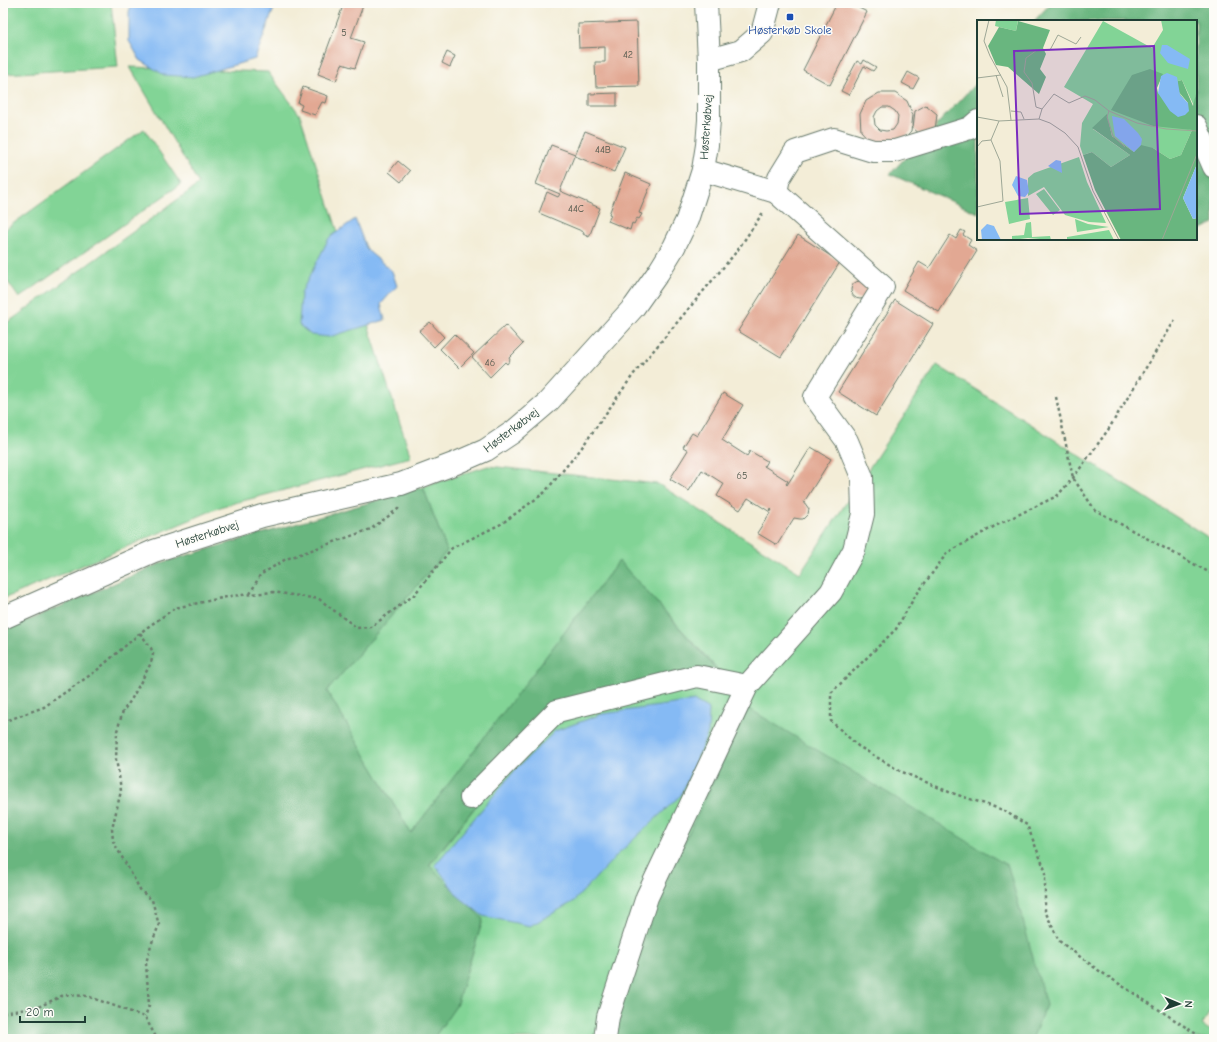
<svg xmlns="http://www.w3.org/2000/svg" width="1217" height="1042" font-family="'Comic Neue',sans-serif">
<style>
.green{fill:#82d496;stroke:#508865}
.forest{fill:#69b67f;stroke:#447a5a}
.water{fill:#85baf4;stroke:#527c94}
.building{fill:#e2a893;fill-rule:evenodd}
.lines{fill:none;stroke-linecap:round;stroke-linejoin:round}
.minor-casing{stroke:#697b6d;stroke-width:24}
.path{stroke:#697b6d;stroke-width:2.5;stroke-dasharray:3 3;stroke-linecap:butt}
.minor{stroke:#fff;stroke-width:22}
.transit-dot{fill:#1a4fb4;stroke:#fdfcf7;stroke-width:1.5}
.labels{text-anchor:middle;stroke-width:3;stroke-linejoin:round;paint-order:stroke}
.number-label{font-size:10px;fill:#50584c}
.transit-label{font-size:12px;fill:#164399;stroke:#fdfcf7}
.street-label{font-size:12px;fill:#1f3d34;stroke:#fdfcf7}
.inset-road{fill:none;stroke:#9ea796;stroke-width:1}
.view{fill:#7b2cbf;fill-opacity:0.15;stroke:#7b2cbf;stroke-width:2}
.inset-edge{fill:none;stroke:#1f3d34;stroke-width:2}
</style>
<rect width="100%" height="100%" fill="#fdfcf7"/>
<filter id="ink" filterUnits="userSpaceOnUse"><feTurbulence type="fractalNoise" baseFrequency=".025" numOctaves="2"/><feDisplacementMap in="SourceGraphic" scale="8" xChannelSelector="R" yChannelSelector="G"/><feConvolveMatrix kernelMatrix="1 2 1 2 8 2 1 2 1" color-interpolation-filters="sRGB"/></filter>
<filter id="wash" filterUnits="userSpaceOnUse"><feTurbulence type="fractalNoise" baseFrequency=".012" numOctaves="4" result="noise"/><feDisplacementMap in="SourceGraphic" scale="16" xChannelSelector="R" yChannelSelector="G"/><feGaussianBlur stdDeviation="0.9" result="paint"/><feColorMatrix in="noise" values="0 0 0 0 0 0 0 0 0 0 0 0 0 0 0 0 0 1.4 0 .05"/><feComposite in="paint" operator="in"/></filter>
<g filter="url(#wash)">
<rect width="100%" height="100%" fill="#f3edd7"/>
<g class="green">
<path d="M3,3h108l7,64 -115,7z"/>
<path d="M130,67l138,5 32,43 111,342 -188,49 -220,93v-273l196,-142z"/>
<path d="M144,129l37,55 -162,114 -16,-23v-44z"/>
<path d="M937,365l277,176v464l-12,20 12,8v6h-182l14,-34 -431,34h-182l23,-33 27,-86 -54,-54 125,-159 167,-34 -102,-112 -208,272 -84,-142 120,-140 -24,-64 65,-21 170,18 142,89z"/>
</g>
<g class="forest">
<path d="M1051,3h163v220l-18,9v-211h-162z"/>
<path d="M978,81v132l-88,-39z"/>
<path d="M423,487l24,64 -120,140 84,142 208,-272 102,113 -167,33 -125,158 54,54 -27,87 -23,33h-430v-408l161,-69z"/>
<path d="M748,708l260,158 38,139 -14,34h-417l3,-24 40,-117z"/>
</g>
<g class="water">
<path d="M131,3h145l-21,56 -62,18 -29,-2 -24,-15 -11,-19v-29z"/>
<path d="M355,219l12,31 25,21 5,15 -16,18 4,16 -56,17 -18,-2 -12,-10 2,-32 28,-55z"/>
<path d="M695,701l14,8 -1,24 -27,62 -63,59 -45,48 -43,24 -47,-10 -25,-20 -23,-31 81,-96 39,-38 47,-17z"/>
</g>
<g id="blocks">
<g class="building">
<path d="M344,3h20l-13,35 13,4 -9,26 -13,-4 -6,17 -18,-7z"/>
<path d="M837,3h12l18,9 -37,73 -27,-15z"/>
<path d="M637,22l2,64 -43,1 -1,-25h10v-15l-26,1 -1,-24z"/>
<path d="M447,52l8,4 -5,11 -8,-4z"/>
<path d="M864,60l12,7 -3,4 -9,-5 -15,29 -8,-4 16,-30 5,3z"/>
<path d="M908,72l11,6 -6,11 -11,-6z"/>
<path d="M303,87l25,9 -2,7 -4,-1 -7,13 -15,-5 2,-5 -4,-2z"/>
<path d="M617,93v13h-28v-12z"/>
<path d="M879,93h16l12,8 6,14 -2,16 -10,11h-30l-10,-11 -1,-17 6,-13zM882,107h7l6,4 3,5 -1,8 -4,6 -7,1 -6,-1 -5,-5 -1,-8 3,-6z"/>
<path d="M926,105l11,9 -2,17 -13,5 -9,-8 2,-17z"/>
<path d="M585,131l40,16 -11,25 -39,-16z"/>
<path d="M551,145l24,9 -15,37 40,17 -11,29 -6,-3 1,-2 -45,-19 8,-21 11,5 2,-3 -24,-10z"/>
<path d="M398,161l12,10 -9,11 -12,-10z"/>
<path d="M625,173l26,11 -12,29 3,1 -3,5 -2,-1 -3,6 -2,-1 -2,7 -22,-9 3,-6 -2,-1z"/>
<path d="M961,230l4,2 -2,3 8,5 -3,5 9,6 -38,61 -36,-22 16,-28 10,6 21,-33 6,4z"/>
<path d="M798,235l42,27 -59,95 -43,-26z"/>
<circle cx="860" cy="290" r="9"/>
<path d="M895,300l38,24 -57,92 -38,-24z"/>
<path d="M430,322l14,15 -10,10 -15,-16z"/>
<path d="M506,325l17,19 -14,14 1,2 -3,4 -2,-2 -15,15 -18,-20z"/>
<path d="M454,334l20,19 -15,15 -19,-19z"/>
<path d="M723,393l20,12 -21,35 25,16 3,-5 17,10 -3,5 24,15 -2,3 1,1 24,-38 20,12 -27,43 5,7 -1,5 -5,5h-3l-6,-1 -17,27 -20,-12 15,-23 -1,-1 -1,3 -22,-14 -8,12 -23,-14 7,-12 -22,-14 -13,21 -19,-12 18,-29 -5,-3 9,-14 5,3z"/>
</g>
</g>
</g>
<g filter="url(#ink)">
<use href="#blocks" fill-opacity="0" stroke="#697b6d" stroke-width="1"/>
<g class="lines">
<g class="minor-casing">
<g id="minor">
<path d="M709,60l32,-9 21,-18 8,-30"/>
<path d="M1196,126l18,41"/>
<path d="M776,192l3,-14 16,-26 39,-13 39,12h22l75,-23 8,-7"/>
<path d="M3,618l151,-67 108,-35 139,-32 55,-21 30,-13 27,-18 35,-30 86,-95 24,-34 16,-26 13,-27 16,-50 4,-25 2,-25v-60l-3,-57"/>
<path d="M471,798l86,-87 140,-35 50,10"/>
<path d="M605,1039l3,-22 39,-120 100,-211 84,-94 23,-42 9,-36 -1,-37 -15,-36 -32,-44 68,-110 -107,-95 -73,-22"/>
</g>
</g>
<g class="path">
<path d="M1175,320l-67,110 -35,48 -16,18 -62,30 -48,27 -33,45 -18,31 -65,64v28l27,25 42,25 49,21 54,18 24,15 18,45v41l14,30 39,29 106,69"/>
<path d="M1056,397l17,81 22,32 119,65"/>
<path d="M250,594l10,-19 26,-16 85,-30 27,-20 1,-2"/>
<path d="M140,633l11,15 2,6 -2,9 -20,37 -8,11 -6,20 -1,29 3,15 2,16 -9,38 1,12 28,50 11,9 7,25 -8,20 -5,18 3,42 -4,12"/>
<path d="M3,722l41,-15 52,-36 49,-42 30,-21 56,-12 42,-4 46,7 38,29 14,-1 43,-32 38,-47 49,-24 43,-31 36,-43 53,-75 104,-124 27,-40"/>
<path d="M3,1013l35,-6 26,-12 23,1 58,21 12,22"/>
</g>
<use href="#minor" class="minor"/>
</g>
</g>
<rect class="transit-dot" x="786" y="13" width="8" height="8" rx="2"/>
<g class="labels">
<g class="number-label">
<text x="344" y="36">5</text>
<text x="628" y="58">42</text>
<text x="603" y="153">44B</text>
<text x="576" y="212">44C</text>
<text x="490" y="366">46</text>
<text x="742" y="479">65</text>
</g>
<g class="transit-label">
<text x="790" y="34">Høsterkøb Skole</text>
</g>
<g class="street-label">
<text transform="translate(706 127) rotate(-86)" y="4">Høsterkøbvej</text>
<text transform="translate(511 430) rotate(-37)" y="4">Høsterkøbvej</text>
<text transform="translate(207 534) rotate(-18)" y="4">Høsterkøbvej</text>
</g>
</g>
<g transform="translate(977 20)">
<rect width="220" height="220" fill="#f3edd7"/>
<path d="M19,0h22l-2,11 -21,-5zM184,0h36v70l-3,16 -12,-26 -4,1v10l11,15 -28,-30 2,-2 -51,36 80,20 -11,25 -11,4 -17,-11 -19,4 -22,-16 -5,-21 -14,14 37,26 -19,12 -19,-15 -9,3 -3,-9 2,-23 11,-19 -29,-17 39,-66 49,27 11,-18zM102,137l8,25 19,41 -17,-1 -24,-7 -21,-28 -16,9v-18l6,-5zM67,169l16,21 -7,5 -17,-21zM51,178l2,21 -21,5 -4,-22zM98,199l13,5 21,3 -32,5zM54,202l1,15 18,-1 1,4 -23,-2 -16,2v-4l12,-1 2,-12zM132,210l5,10h-47v-3z" fill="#82d496"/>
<path d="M41,1l32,9 -7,18 3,6 -6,15 6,8 -7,17 -31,-27 -12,-2 -8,-19 11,-19 17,4zM173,49l13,5 -6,14 1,5 30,10 -10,-12v-10l4,-1 11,26 4,-16v74l-14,34 10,21 4,-1v22h-76l-26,-50 -12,-35 9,-3 19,15 19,-12 -38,-27 15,-14 5,22 22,16 7,-7 12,3 17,11 11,-4 11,-25 -39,-4 -42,-16 21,-35z" fill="#69b67f"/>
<path d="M185,25h5l23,14 -2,10 -20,-6 -8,-10zM190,53l10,4 3,18 8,8 1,8 -4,4 -7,2 -8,-6 -12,-18 3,-17zM135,96l12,3 14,14 4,6 -1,6 -7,7 -19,-16zM79,140l5,1 1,12 -14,-7zM220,144v54l-4,1 -10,-21zM39,156l11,4 2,12 -4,5 -7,-1 -6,-11zM10,204l7,2 7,14h-19l-1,-10z" fill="#85baf4"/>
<path class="inset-road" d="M12,0l-5,21 6,15 17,31 4,33M19,55l7,22M0,58l24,-3M65,89l-6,-2 -4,-24 -8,-11 2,-14 11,-8h13l8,-15 18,9 5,-7M34,91l10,1 3,7M132,91l-2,6 6,19 12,11M0,97l22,4 40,-2 11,4 15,10 13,14 15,44 26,49M62,99l3,-10 12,-15 15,9 16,-7 10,4 14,11 28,12 29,6 31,2M0,127l5,-6 9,-1 8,-19M0,187l26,-6 -3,-40 -9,-21M185,220l35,-86"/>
<path class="view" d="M177,26l6,163 -140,5 -6,-163z"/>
<rect width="220" height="220" class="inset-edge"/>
</g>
<rect width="1217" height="1042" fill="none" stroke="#fdfcf7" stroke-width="16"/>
<g transform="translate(1179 1004) rotate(92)" stroke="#fdfcf7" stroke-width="3" paint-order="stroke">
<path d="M0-3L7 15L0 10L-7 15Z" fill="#1f3d34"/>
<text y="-6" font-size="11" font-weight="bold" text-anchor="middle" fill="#1f3d34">N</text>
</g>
<path d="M20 1016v6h65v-6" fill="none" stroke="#1f3d34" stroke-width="2"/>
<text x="26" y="1016" font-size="12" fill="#1f3d34" stroke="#fdfcf7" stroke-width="3" paint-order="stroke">20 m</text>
</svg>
